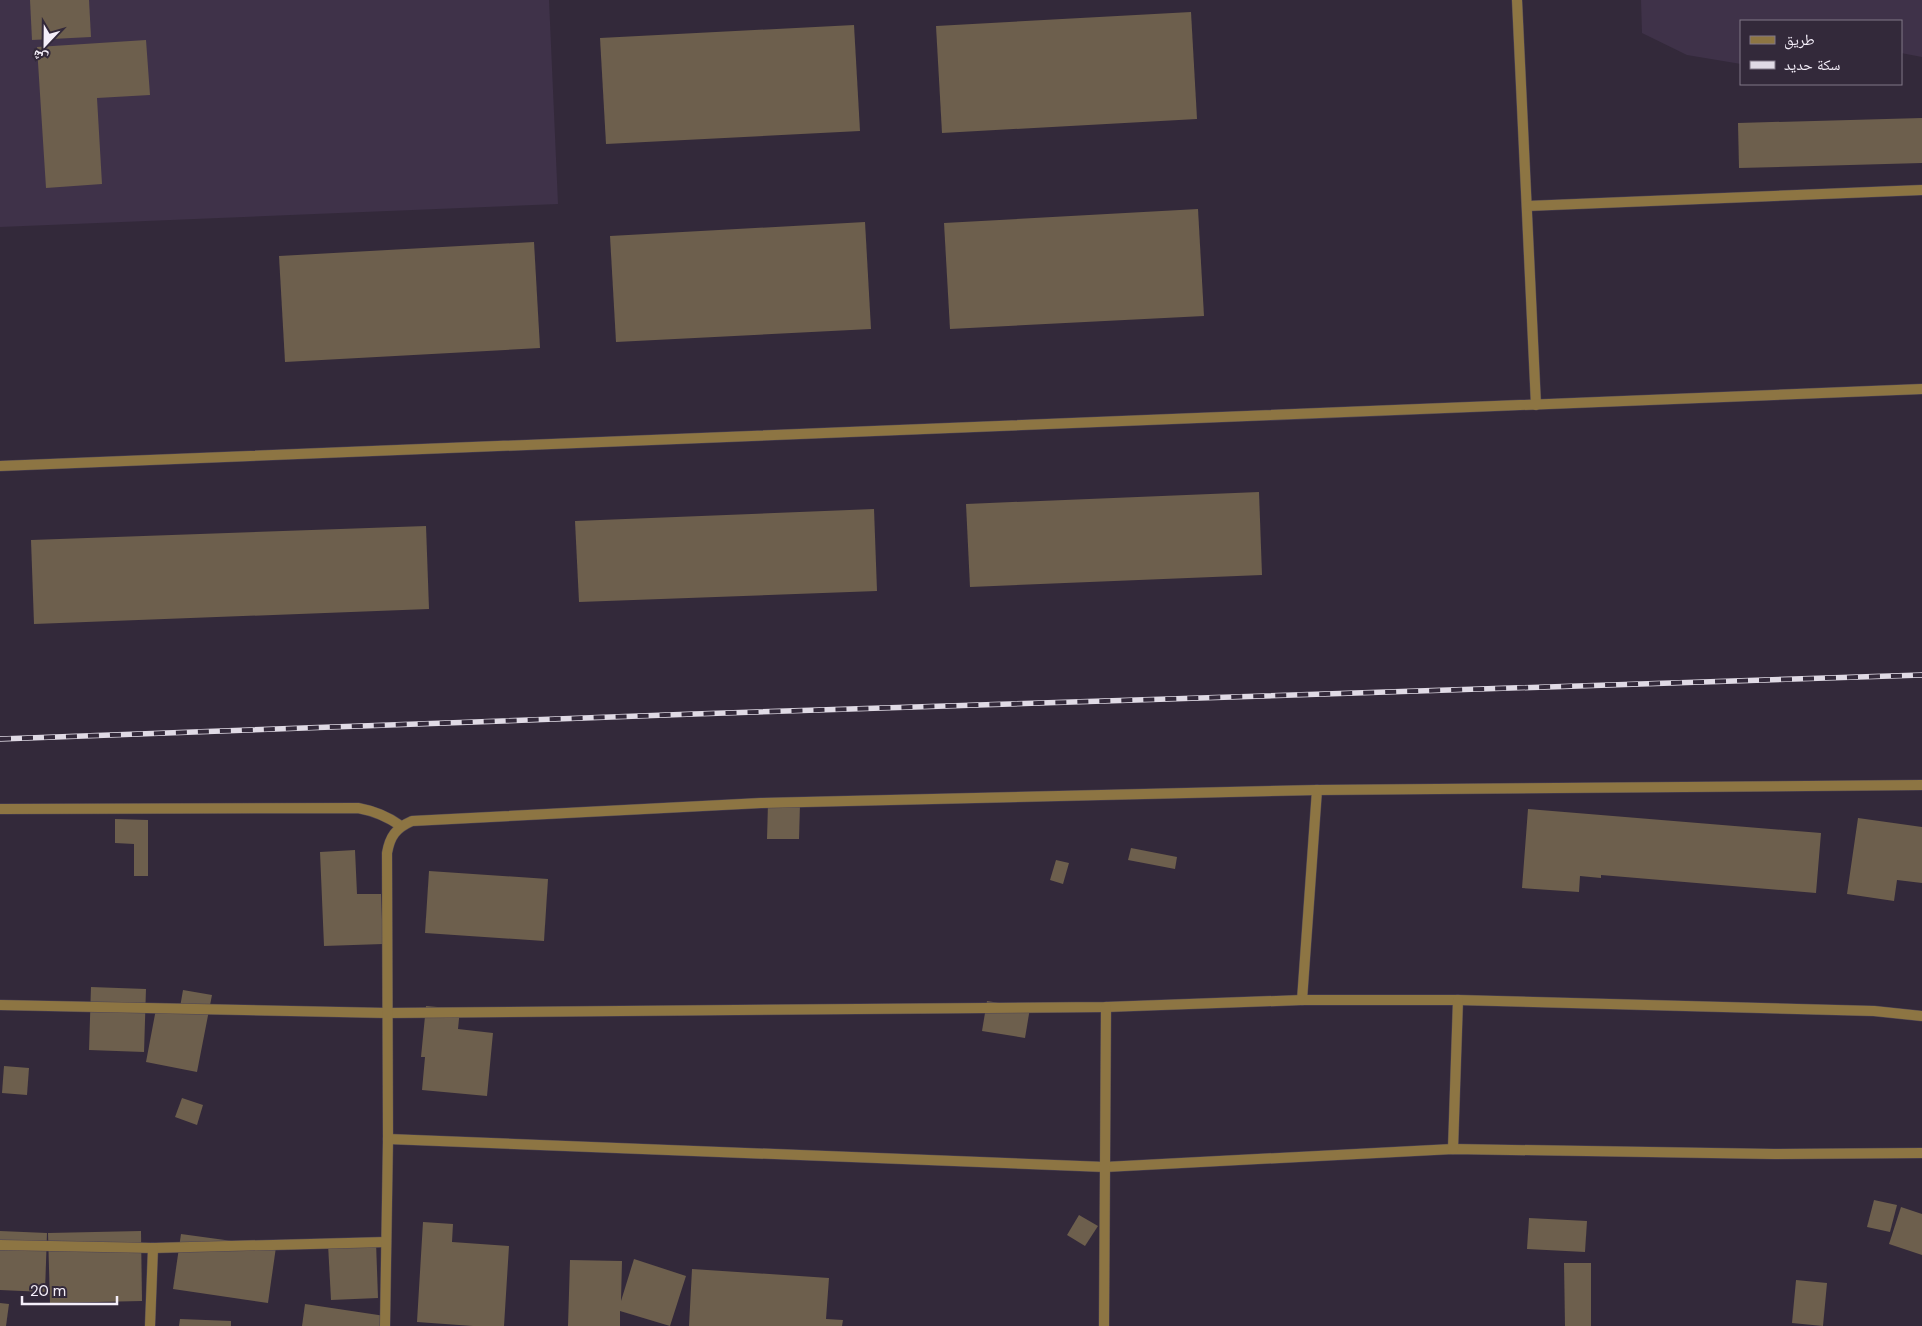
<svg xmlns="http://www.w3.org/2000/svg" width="1922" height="1326" font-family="'DM Sans','Noto Naskh Arabic',sans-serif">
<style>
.built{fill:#3f3249}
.building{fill:#6d5f4d}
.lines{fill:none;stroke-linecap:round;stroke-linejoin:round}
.service-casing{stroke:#4e4555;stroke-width:11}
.minor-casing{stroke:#4e4555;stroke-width:11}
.service{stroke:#8d7543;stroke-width:10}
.minor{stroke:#8d7543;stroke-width:10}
.rail-casing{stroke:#e0dae5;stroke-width:5.5}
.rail{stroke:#33293a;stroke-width:4;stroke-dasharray:11;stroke-linecap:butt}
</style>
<rect width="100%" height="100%" fill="#33293a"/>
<g class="built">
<path d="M0,0h549l9,204 -558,23z"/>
<path d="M1641,0h281v57l-21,-4v-32h-160v43l-54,-9 -45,-22z"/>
</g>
<g class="building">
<path d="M30,0h59l2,37 -59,3z"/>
<path d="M1191,12l6,107 -255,14 -6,-107z"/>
<path d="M854,25l6,106 -254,13 -6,-106z"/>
<path d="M146,40l4,55 -53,3 5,86 -56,4 -9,-141z"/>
<path d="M1922,118v45l-183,5 -1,-45z"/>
<path d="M1198,209l6,107 -254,13 -6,-106z"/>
<path d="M865,222l6,107 -255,13 -6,-106z"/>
<path d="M534,242l6,106 -255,14 -6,-106z"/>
<path d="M1259,492l3,83 -292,12 -4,-83z"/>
<path d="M874,509l3,82 -298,11 -4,-81z"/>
<path d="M426,526l3,83 -395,15 -3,-84z"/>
<path d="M768,803l32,1 -1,35h-32z"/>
<path d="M1528,809l293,24 -5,60 -215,-18v3l-21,-2 -1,16 -57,-4z"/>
<path d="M1858,818l64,9v56l-25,-3 -3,21 -47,-7z"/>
<path d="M115,819l33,1v56h-14v-32l-19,-1z"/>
<path d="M1131,848l46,9 -2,12 -47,-9z"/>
<path d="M355,850l2,44h24l2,50 -59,2 -4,-94z"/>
<path d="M1056,860l13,3 -6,21 -13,-4z"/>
<path d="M429,871l119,8 -4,62 -119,-8z"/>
<path d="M91,987l55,2 -2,63 -55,-2z"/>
<path d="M183,990l29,5 -15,77 -51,-10 10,-53 23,4z"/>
<path d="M987,1001l43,7 -5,30 -43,-7z"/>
<path d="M426,1006l34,3 -2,20 35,4 -6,63 -65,-6 3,-33h-4z"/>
<path d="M4,1066l25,2 -2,27 -25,-2z"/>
<path d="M182,1098l21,7 -6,20 -22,-8z"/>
<path d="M1874,1200l23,5 -7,27 -23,-5z"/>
<path d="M1901,1207l21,7v41l-33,-11z"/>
<path d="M1079,1215l19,11 -13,20 -18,-11z"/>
<path d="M1529,1218l58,3 -2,31 -58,-3z"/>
<path d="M423,1222l30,2 -1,18 57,4 -5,80h-31l-56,-4z"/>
<path d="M0,1231l47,2 -2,59 -45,-2z"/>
<path d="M141,1231l1,70 -92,2 -2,-70z"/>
<path d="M181,1234l95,13 -8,56 -95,-14z"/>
<path d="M376,1242l2,56 -47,2 -3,-56z"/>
<path d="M634,1259l52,17 -16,50 -50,-15v15h-52l2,-66 52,1 -1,40z"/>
<path d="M1564,1263h27v63h-26z"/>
<path d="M692,1269l137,9 -3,41 17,1 -1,6h-153z"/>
<path d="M1796,1280l31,3 -4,43 -31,-3z"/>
<path d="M0,1303l9,1 -3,22h-6z"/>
<path d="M305,1304l80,12 -2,10h-81z"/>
<path d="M180,1319l51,2v5h-52z"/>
</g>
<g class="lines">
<g class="service-casing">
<g id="service">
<path d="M1517,0l19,405"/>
<path d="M1527,206l395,-16"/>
<path d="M0,466l1922,-77"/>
<path d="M0,809l358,-1c17,3 29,8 43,18"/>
</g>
</g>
<g class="minor-casing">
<g id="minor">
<path d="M1302,1000l15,-210"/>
<path d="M0,1005l387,8 719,-6 196,-7h156l416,11 48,5"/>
<path d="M388,1139l717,28 348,-18 321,5 148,-1"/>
<path d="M1453,1149l5,-149"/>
<path d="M0,1245l153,3 233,-6"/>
<path d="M150,1326l3,-78"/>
<path d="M385,1326l3,-187 -1,-286c3,-17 9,-25 25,-32l349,-18 556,-13 605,-5"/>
<path d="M1104,1326l2,-319"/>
</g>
</g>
<use href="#service" class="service"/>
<use href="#minor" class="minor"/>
<g class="rail-casing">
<path id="rail" d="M0,739l694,-25 1228,-39"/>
</g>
<use href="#rail" class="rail"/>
</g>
<rect x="1740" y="20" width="162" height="65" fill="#33293a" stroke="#817887"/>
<rect x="1750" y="36" width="25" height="8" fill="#8d7543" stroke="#817887"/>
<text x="1784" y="45" font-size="15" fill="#f5effa">طريق</text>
<rect x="1750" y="61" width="25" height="8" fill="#e0dae5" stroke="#817887"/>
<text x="1784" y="70" font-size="15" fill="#f5effa">سكة حديد</text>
<g transform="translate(45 45) rotate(202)" stroke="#33293a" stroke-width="4" paint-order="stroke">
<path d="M0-4L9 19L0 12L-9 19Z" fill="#f5effa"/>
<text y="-8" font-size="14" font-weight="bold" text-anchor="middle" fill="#f5effa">ش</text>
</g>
<path d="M22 1296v8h95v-8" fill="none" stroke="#f5effa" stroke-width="2.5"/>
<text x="30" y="1296" font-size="15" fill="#f5effa" stroke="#33293a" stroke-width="4" paint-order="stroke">20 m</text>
</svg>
